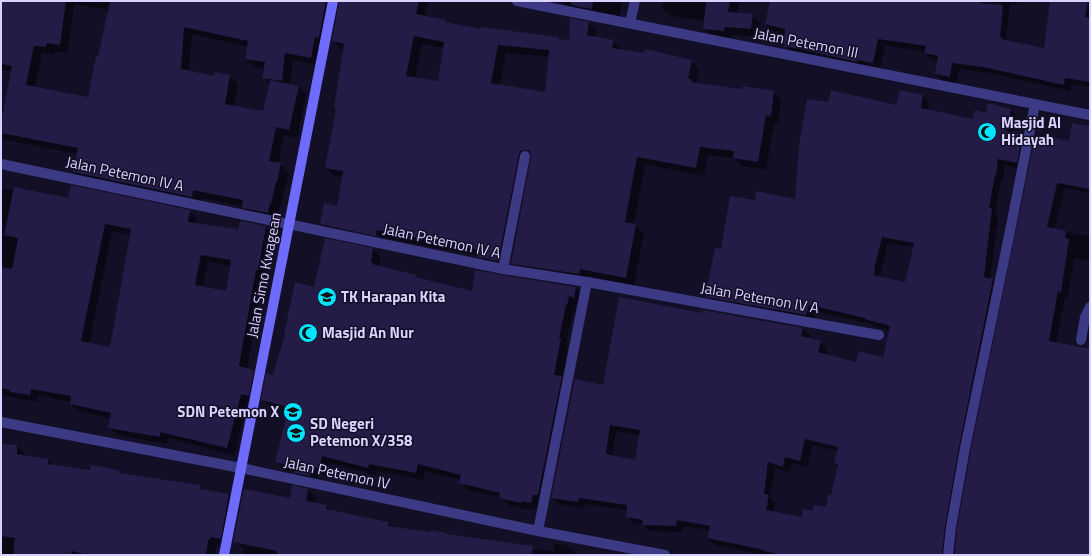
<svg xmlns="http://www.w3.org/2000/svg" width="1091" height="556" font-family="'Titillium Web',sans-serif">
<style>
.shadow{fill:#0007;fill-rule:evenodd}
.building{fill:#241b47;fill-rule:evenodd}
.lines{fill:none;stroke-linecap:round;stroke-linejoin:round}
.lane{stroke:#3d3a85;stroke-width:10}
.street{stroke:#3d3a85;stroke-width:10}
.secondary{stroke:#6f6bff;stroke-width:10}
.labels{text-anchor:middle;stroke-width:3;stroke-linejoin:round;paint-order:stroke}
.street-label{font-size:15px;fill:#d9d4ff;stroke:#130f26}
.poi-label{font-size:15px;font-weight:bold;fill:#d9d4ff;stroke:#130f26;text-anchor:start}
</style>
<rect width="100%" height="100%" fill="#130f26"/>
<g class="shadow">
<path d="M1,1h339l-5,7 -16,57 -26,-5 -3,25 8,1 8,9 -9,43 -13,-3 -6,29h2l9,9 -4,17h-1l-5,21h-1l-2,10 -25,-5 -8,-9v-1l-42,-8 -1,7 -118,-25 -8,-8 4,-18 -77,-15v-33h4l7,-34 -11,-2zM74,4l35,6 -20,88 -54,-10 7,-35 12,2 1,-4 13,2zM192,34l56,13 -2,12 8,8 11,2 -2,8 7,7 -6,28 -30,-5 4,-23 -8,-8 -15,1 -26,-5z"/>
<path d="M341,1h87l-3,16 20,4 3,3 33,6 77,8 3,3h9l19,-18 8,8 -1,7 17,3 8,9 70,11 8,8 -3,14 47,7 30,2 8,8 -3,23h-4l-8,47 -24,-4 -7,-8 -27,-3 -4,21 -59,-12 -11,61 10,8 -10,52 -46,-9 -1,6 -67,-11 -8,-8 20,-105 -4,1 -22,110 -19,-4 -8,-9 -95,-18v5l-55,-11 -8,-8 17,-17 5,-30 -9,-1 -8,-8 11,-58 -2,-2 9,-59h-3l-8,-9zM422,44l22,4 -6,34 -23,-4zM506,53l43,4 -3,36 -46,-7zM329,225l52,11 -1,2 -51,-11z"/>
<path d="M561,1h61l-2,15 -51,-8z"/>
<path d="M664,1h75l-2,13 15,1 8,8 -1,14 -26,-2 -1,4 -20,-2 -8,-8 1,-8 -34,-5 -9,-8z"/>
<path d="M772,1h245l-1,4 -6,-1 -4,38 39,8 6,-49h39v86l-18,-3 -2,7 -79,-18 -32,-4 -2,14 -14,-2 -6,-7 2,-13 -7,-1 -7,-7 1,-1 -41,-7 -5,24 -89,-16 -6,-7 1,-12 -13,-3 -7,-7z"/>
<path d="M901,91l22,5 6,6 -1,8 46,10 13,-6 23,-4 7,6 -4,17 9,2 6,7 -5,27 -18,-4 -2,17 -2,-1 -6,32 3,3 -8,63 3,1 6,6 -51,269h-181l-52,-10 -7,-7 2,-8 -27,-4 -1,6 -32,-1 -6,-6 -11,-2 -6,-7 1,-6 -43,-6 -1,4 -25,-4 -7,-7 52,-111 99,-71 100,14 6,6 -1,4 12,3 7,6 -2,7 32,8 27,-5 6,-28 -17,-4 -2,-2 -56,-13 -2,10 -100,-18 -6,-6 14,-46 34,-50 41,-1 33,-97 68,3zM888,243l26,4 -8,36 -26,-7zM616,431l24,4 -4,26 -24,-4zM812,445l26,6 -3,12 3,3 -6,31 -5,11 -13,4 -12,6 -29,-6 2,-9 -5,-5 5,-30 14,4 3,-9 15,4z"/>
<path d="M1090,129v64l-25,-5 -11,42 36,6v25l-16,-3 -6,40 -3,-1 -9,46 34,7v205h-134l94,-414 20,1z"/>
<path d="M1,189l68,10 120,12 8,7 -1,6 43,6 26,-3 8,7 -8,43h-2l-16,92 6,2 8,7 -5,25 -8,-2 -14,54 -66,-17 -1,6 -50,-9 -8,-8 2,-9 -33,-7 -7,-7v-2l-33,-7 -1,7 -36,-7zM112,231l19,4 -20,114 -22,-5zM208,262l23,4 -5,26 -23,-4z"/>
<path d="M373,249l7,8 -1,9 36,10 3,2 55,14 103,-4 7,7 -2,10 -5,-2 -1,9h-2l-7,33 2,2 -5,31 6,7 -30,125 -10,-2v2l-21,-5 -7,-7 -33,-8 -8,-8 1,-2 -36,-9 -2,9 -46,-9 -1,4 -46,-12 -3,13 -8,-2 -1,9 -15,-3 -8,-8 -11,-2 -8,-8 13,-50 -19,-5 -8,-8 52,-111z"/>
<path d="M1,445l16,1 7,7v3l24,4 6,6 37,5h28l3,3 78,12 5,5 24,3 7,8 -8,44 -10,-2 -1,3h-1l-2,8h-213z"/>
<path d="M308,490l8,8 -1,5 11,3 6,5 56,12 4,4 39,6 15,1 2,1 77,14 29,2v-7l13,1 8,8v2h-333l2,-6 -10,-8 56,-42z"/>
</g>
<g class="building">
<path d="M1,1h65l-6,44 -13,-2 -1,4 -12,-1 -8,39 62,12 8,-41 2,1 12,-56h216l-7,37 -4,-1 -4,21 -26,-5 -3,28 -20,-3 3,-16 -20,-3 3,-18 -64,-14 -3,42 33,7 1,-4 15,3 -5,29 38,7 7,-31 29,6 -10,44 -13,-3 -7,34 12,2 -4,19h-1l-5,22 -1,-1 -2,10 -26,-5 1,-8 -50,-10 -1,7 -119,-25 5,-24 -77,-15v-12l11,-55 -11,-2z"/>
<path d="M339,1h80l-3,13 30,6 -1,2 35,7v-2l79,10 -1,2 11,1 1,-22 19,4 -2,13 27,5 -2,8 32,5 1,-4 47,11 -4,18 4,2 -1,2 51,7 1,-3 31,5 -3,25 -5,-1 -8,47 -25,-4 1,-7 -34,-4 -4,21 -59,-11 -12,65 11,2 -10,54 -46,-9 -1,5 -68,-10 20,-107 -1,-6 -4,-1 -6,1 -1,4 -21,106 -21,-4 2,-7 -102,-20 -1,6 -56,-12 4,-21 13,3 6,-35 -18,-3 11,-59 -2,-1 10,-64 -12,-3zM414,36l30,6 -6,39 -32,-5zM498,45l51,5 -4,42 -54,-9z"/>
<path d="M571,1h22l-1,8 -21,-4z"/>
<path d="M706,1h24l-2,11 25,2 -2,15 -26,-2 -1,4 -21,-2z"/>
<path d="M770,1h211v2l22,2 -3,32h2l-1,2 43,9 6,-47h38l-3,16 5,1v64l-25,-4 -1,7 -81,-18 -31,-4 -2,14 -15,-3 3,-18 -14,-3 2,-7 -48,-7 -5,24 -16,-3v2l-61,-14 -12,-1 1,-18 -20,-5z"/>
<path d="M831,90l65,15 4,-15 23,5 -2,13 52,11 2,-9 11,3 2,-10 23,6 -5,22 16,3 -5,29 -19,-4 -2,17 -1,-1 -6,33h3l-8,69 9,2 -34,168 -14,79 -3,29h-160l-18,-4v-1l-57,-12 3,-12 -33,-6 -1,6 -34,-1 1,-5 -17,-3 1,-12 -48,-7 -1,4 -27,-4 24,-119 28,6 16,-88 83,16 1,-3 100,18 -2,8 20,5 -3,11 38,10 3,-11 24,6 7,-31 -25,-7v-1l-56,-13 -3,10 -101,-18 10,-49 6,1 9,-53 25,4 1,-9 39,8 4,-54 8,-46 21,3zM882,237l32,6 -9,39 -31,-7 1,-5h-1zM610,425l30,5 -5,30 -29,-6zM805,439l33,8 -4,16 4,1 -7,31h-3l-2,12 -12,-2 -1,6 -10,-2 -1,8 -36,-7 3,-15 -5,-1 4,-32 15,5 2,-10 15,4z"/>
<path d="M1072,123l18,3v63l-32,-6 -1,1 -10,43 19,4 -1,7 4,1 -8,53 -3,-1 -9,50 41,8v206h-135l2,-27 14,-79 64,-312 14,3 1,-3 19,4z"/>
<path d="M71,185l119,25 -2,12 50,7 2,-8 26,5 -8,44h-2l-17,96 15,4 -5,26 -8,-2 -14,54 -67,-16v5l-52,-9 3,-15 -41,-9 1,-8 -40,-7 -1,6 -20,-3v-2l-9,-2v-121l11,2 6,-31 -14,-3 10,-48 54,11zM105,224l26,5 -21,118 -29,-6zM201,255l30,5 -5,31 -31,-6z"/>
<path d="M325,238l48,10 -2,14h2l-1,2 44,11 -1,2 57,14 3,-21 27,5 74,12 -2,11 -5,-2 -2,9h-1l-7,33h2l-7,37 8,1 -24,119h-5l-2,8 -9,-2v2l-23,-5 1,-5 -41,-10 2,-8 -43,-11 -2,9 -47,-9 -1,4 -46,-12 -3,13 -7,-2 -2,9 -16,-3 1,-6 -20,-5 14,-55 -28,-7 5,-27 7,2 12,-41h-1l11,-52 19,5z"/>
<path d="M1,444l16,1v9l31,5v5l42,6 1,-5 28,5v3l81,12v4l29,5 -8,45 -11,-2v3h-2l-2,15h-119l-15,-4 -1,4h-58l2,-17 -14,-2z"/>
<path d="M292,485l16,4 -2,12 21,4 -1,4 62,13v4l42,6v-2l17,3 -1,1 87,12 -1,9h-255v-4l-44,-9 11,-53 46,9z"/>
</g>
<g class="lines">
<g class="lane">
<path d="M630,23l5,-22"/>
<path d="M1081,340l4,-23 5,-10"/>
</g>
<g class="street">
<path d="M517,1l573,114"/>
<path d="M1,164l502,105 84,13 292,53"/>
<path d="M503,269l22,-113"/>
<path d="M1,422l240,46 297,63 127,24"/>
<path d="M538,531l49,-249"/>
<path d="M948,555l3,-28 14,-79 44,-212 26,-132"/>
</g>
<path class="secondary" d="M224,555l109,-554"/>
</g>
<defs>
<g id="mosque-disc" transform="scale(1)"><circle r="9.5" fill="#00e5ff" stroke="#130f26"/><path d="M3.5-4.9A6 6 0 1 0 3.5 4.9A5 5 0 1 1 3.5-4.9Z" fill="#111"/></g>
<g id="school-disc" transform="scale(1)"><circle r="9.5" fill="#00e5ff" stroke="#130f26"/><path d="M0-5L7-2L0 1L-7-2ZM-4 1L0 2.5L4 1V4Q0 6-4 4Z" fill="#111"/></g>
</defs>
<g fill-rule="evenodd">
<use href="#mosque-disc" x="987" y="132"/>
<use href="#school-disc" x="327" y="297"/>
<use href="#mosque-disc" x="308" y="333"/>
<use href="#school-disc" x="293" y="412"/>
<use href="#school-disc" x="296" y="433"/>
</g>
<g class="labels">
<g class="street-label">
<text transform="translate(806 43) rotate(11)" y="5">Jalan Petemon III</text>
<text transform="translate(125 174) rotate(12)" y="5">Jalan Petemon IV A</text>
<text transform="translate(442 241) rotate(12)" y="5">Jalan Petemon IV A</text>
<text transform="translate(264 275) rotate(-79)" y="5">Jalan Simo Kwagean</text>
<text transform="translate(760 298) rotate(10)" y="5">Jalan Petemon IV A</text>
<text transform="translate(337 473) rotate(12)" y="5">Jalan Petemon IV</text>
</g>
<g class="poi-label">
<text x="1001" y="128">Masjid Al<tspan x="1001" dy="17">Hidayah</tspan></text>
<text x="341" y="302">TK Harapan Kita</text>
<text x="322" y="338">Masjid An Nur</text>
<text x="279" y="417" text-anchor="end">SDN Petemon X</text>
<text x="310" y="429">SD Negeri<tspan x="310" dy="17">Petemon X/358</tspan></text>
</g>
</g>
<rect width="1091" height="556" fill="none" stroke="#d9d4ff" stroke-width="4"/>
</svg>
